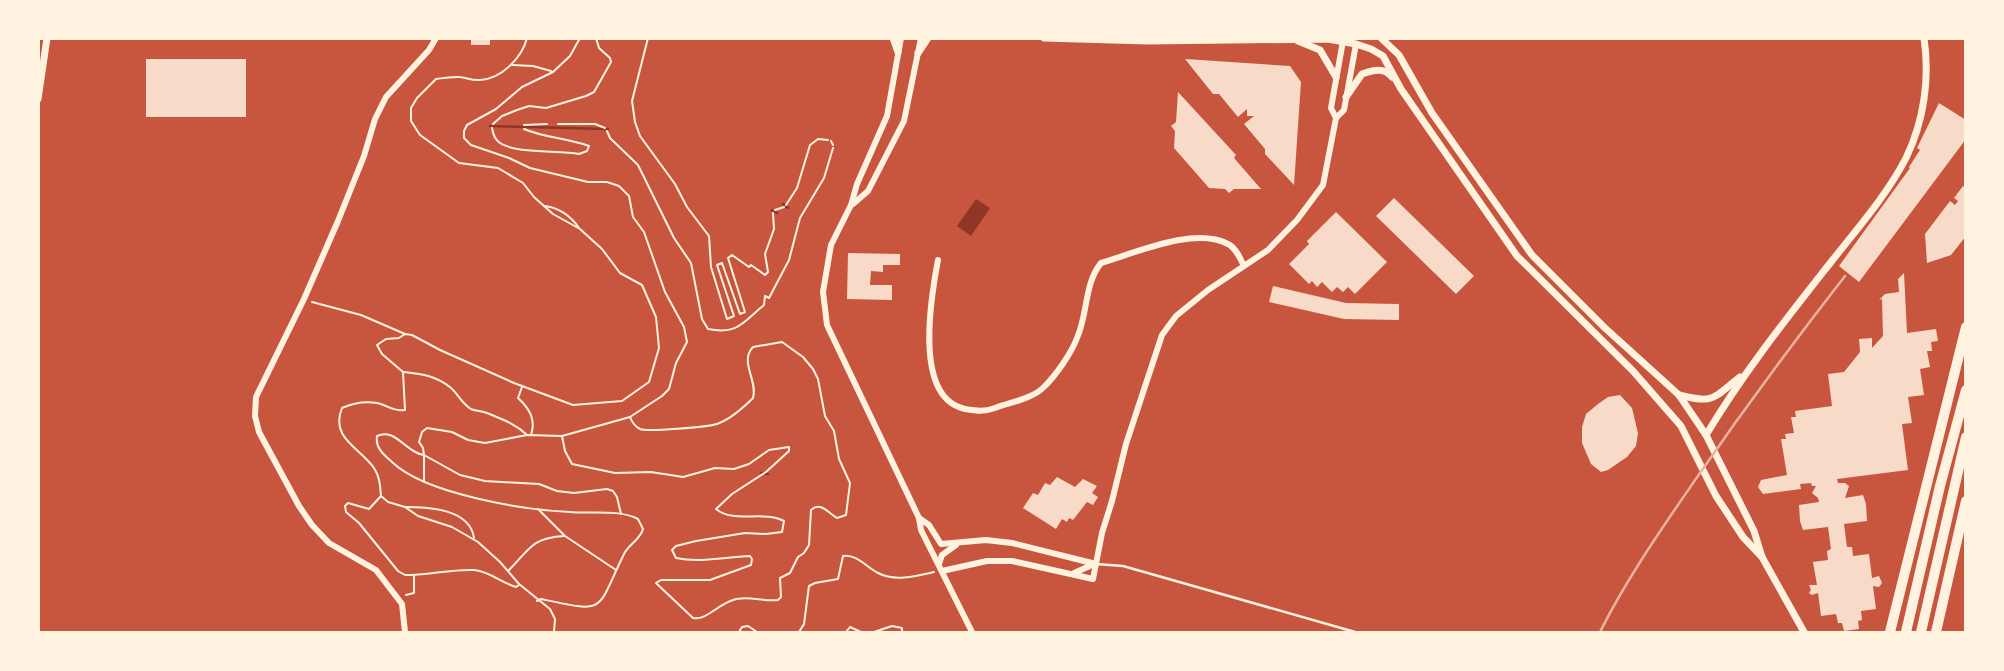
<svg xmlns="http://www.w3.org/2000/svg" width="2004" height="671" font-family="'Exo 2',sans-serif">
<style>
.water{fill:#8f3625}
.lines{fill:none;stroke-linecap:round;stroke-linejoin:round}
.stream{stroke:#8f3625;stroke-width:2.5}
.building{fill:#f7dbc8}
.path{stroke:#fff3e0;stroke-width:2}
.service{stroke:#fff3e0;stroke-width:2.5}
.minor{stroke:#fff3e0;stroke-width:6}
.tertiary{stroke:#fff3e0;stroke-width:7}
.trunk{stroke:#fff3e0;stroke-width:10}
.rail{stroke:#e9b49f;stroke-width:2.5}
</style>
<rect width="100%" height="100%" fill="#c8553d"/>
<path class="water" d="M976,199l14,9 -19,28 -14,-10z"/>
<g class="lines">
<g class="stream">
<path d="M490,126l118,3"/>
<path d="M783,204l5,4"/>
<path d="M772,210l5,3"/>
<path d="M761,473l7,1"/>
</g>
</g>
<g class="building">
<rect x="471" y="38" width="19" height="7"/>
<rect x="146" y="59" width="100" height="58"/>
<path d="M1185,59l105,7 11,16 -7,103 -29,-31v-5l-21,-25 10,-8h-7v-7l-9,8 -19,-23h-6z"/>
<path d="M1178,92l58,63 -2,3 27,31h-27l-5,4 -4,-4 -16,-1 -35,-40 1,-17 -4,-5 5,-4z"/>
<path d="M1939,103l27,17v19l-107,143 -20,-16 71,-98 -1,-1 11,-17 -3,-2z"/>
<path d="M1963,186l3,2v48l-15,19 -24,8 -2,-29 25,-33 5,4 3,-4 -4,-3z"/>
<path d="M1394,198l80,78 -18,18 -80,-78z"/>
<path d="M1336,212l51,50 -32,32 -7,-7 -5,5 -6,-5 -5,5 -10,-10 -5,5 -5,-6 -3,3 -20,-20 20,-20 -2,-3z"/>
<path d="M848,253l52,1v11h-17v7l-12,-1 -1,14h22v15l-45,-1z"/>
<path d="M1904,273l3,60 29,-4 2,12 -7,1 1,9h-5l3,16 -10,2 4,26 -16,2 4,26 -10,1 6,46 -71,9 1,4h7l4,3 -4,12 18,-3 3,9 1,17 -23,3 3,23h5l1,9 16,-2 3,24 7,-2 3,7 -3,4 -6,-1 3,23 -15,2 1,9 -4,1 1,8 -15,2 -2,-8h-4l-2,-9 -15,2 -3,-23 -6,2 -3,-2 2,-3 -2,-5h8l-4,-23 15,-2 -1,-9 4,-2 -3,-22 -25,3 -3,-9 -1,-16 20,-3 -1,-4 -6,-5 4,-7h-4l-1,-3 -11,1 1,5 -38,5 -5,-7 3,-7 26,-5 -6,-36h5l-1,-5 9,-1 -3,-16h5l-1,-6 37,-5 -4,-32 16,-2 16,-20 -1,-13 13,-1v10l11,-12 -1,-37 -3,1 6,-6 14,-2 -1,-13z"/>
<path d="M1273,286l73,17 53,1v16l-55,-1 -75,-17z"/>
<path d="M1620,395l12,13 6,25 -2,13 -9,11 -19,13 -7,2 -10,-8 -9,-21v-16l4,-13 12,-10 10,-7z"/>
<path d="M1057,477l18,10 8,-8 14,7 -5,7 6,4 -5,8 -6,-3 -14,18 -4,-2 -2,4 -5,-3 -6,10 -33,-21 10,-15 5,2 7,-12 5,2z"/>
</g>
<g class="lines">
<g class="path">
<path d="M527,38c-5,20 -26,41 -47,42 -8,1 -15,-3 -22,-3 -7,0 -15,1 -22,2l-19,19 -6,10v13l9,14 39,28 39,5 25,15 11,14 19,17 27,15 22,20 18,24 22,12 14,32 3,31 -10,34 -27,19 -49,4 -59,-22 -74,-33 -28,-15 -7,-1 -6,4 -13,1 -9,6 5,9 21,18 2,38c-11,2 -18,-5 -28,-7 -11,-2 -24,0 -35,5 -12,30 17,39 32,60 6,9 6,18 7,28l7,6 17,5 13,9 34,11 26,15 22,20 19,22 31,25 5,10 -1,13"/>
<path d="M648,38l-16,63 3,21 5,14 35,48 12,23 22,29 2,31 16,52 7,-3 -17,-51 5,-2 18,51 5,-2 -17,-54 4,-3 17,12 2,-2 14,10 3,-3 -3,-18 9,-25 -1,-16"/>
<path d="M512,65l21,1 18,5"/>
<path d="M493,124l9,-8 15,-6 12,-4 17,2 40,-12 8,-4 17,-30 -1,-4 -11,-10 -3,-10"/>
<path d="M558,124h37l10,4"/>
<path d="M524,125l23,-1"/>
<path d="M492,128c1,6 3,12 8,15 16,11 59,7 79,11l8,-3 2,-5c-22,-8 -44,-8 -65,-17"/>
<path d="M607,131l3,7 28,27 36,73 17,25 11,56 6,10c30,6 35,-7 56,-24l1,-9 4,2 20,-38 11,-42 24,-40 9,-30"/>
<path d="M831,141l2,4"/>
<path d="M786,205l11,-17 13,-43 8,-6 10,1"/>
<path d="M544,206c14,1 27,10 35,22"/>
<path d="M775,210l9,-3"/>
<path d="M312,302l49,13 44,19"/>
<path d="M404,372c18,2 33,4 47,16 7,6 11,16 20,21 4,2 11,2 16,4 14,6 27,10 39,21"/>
<path d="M522,387l-4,11c12,11 18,22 13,37"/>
<path d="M562,436l3,15 7,13 43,9 36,-1 32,5 32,-9 19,1 15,-5 20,-14 20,-3v4l-23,21 -34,22 -16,15c18,15 47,1 68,12l-2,11 -16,2 -21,-1 -49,8 -20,5 -4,4 4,8c25,5 48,-1 74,-2l2,3 -1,6 -41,15h-49l-5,3 37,35c12,3 26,-14 40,-18 14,-5 30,2 45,0l3,-3 -1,-19 10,-5 8,-16 6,-4 5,-8 2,-35c10,-9 17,3 26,8l9,-3 4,-32 -11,-24 -5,-28 -9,-15 -7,-37 -5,-10 -10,-12 -21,-15 -29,5c-14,15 5,33 0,51 -10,10 -22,21 -36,26 -9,3 -70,8 -77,5 -6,-3 -8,-7 -10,-12"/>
<path d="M424,482v-27l36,20 25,6 54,3 18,7 17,2 33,-4 6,2 4,6 4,17"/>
<path d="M381,496l-12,13 -21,-6 -3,3 1,6 13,11 39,48 7,4c23,0 47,-6 69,-5 15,1 28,13 42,17l3,-2"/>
<path d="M406,507c23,0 64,2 68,31"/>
<path d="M538,509l27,27 51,34"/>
<path d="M509,570c21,-21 22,-32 55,-34"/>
<path d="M406,595l8,-2v-17"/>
<path d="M537,601l4,-2c67,14 54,14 83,-45 5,-10 16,-14 19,-25l-5,-10c-19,-10 -47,-5 -68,-7 -46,-2 -145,-18 -178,-50 -8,-7 -17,-14 -15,-26 18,-9 29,17 47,19l-1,-7 -4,-6 3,-10 5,-4 25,4 16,8 17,3 42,-8 35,1 68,-19 32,-21 7,-7 7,-26 11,-21 -3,-15 -19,-35 -21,-60 -11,-15 -4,-21 -10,-10 -12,-4h-19l-58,-14 -21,-10 -38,-13 -7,-7v-7l3,-6 29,-16 26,-22 31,-15 17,-16 10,-18"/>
<path d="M739,632l3,-5 6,-1 9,6"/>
<path d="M799,632l5,-8 5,-38 6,-3 23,-4 5,-23c14,-2 23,11 35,17 17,9 39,3 56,-1"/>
<path d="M846,632l4,-5 11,5"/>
<path d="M874,632l18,-6 10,2v4"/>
</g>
<path class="service" d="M1096,564l27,2 232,66"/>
<g class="minor">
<path d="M901,38l-14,78 -30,68 -6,21 -20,40 -8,47 4,33 92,193 2,12 51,102"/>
<path d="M1336,118l-5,-10 12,-67"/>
<path d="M853,204l15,-13 36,-70 17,-83"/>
<path d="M938,260c-7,37 -25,138 27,149 12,2 19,3 30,-1 16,-6 37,-9 49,-21 12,-12 27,-33 33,-49 11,-24 7,-54 24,-75 34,-10 94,-37 127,-19 8,4 12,14 16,22"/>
<path d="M919,518l10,7 12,19 45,-4 26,3 84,21"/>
<path d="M939,564l3,-9 14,-10"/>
<path d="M942,571l45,-10h25l81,18 9,-46 10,-32 14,-57 36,-109 14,-19 32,-26 60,-40 29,-30 26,-35 13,-67 8,-8 12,-66"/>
<path d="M1072,574l22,-10"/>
<path d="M405,632l-3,-28 -26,-34 -47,-27 -17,-18 -13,-19 -40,-74 -4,-16 1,-19 48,-98 34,-78 26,-65 11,-37 11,-22 43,-47 7,-12"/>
</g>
<g class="tertiary">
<path d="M893,38l5,14"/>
<path d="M1044,38l103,3 181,-2 28,5 15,5 12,7 18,33 116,167 116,115 48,55 35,70 27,41 19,20"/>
<path d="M1381,38l18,17 33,58 100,142 73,73 74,67 27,40 48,96 8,26 42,75"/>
<path d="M1298,41l22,9 16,27"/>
<path d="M918,53l10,-15"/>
<path d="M1346,97l16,-23c11,-4 22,-7 30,3"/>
<path d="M38,99l9,-61"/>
<path d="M1679,395c35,9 33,4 61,-18"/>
<path d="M1706,435c37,-62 81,-117 125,-173 26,-33 56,-67 75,-104 18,-37 24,-80 18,-120"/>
</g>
<g class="trunk">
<path d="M1890,632l76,-305"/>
<path d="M1906,632l34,-146 26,-96"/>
<path d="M1921,632l45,-195"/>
<path d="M1936,632l30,-131"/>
</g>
<path class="rail" d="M1600,632c26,-52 60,-101 93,-149 49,-71 99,-139 152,-207"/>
</g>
<rect width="2004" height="671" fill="none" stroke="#fff3e0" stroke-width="80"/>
</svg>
